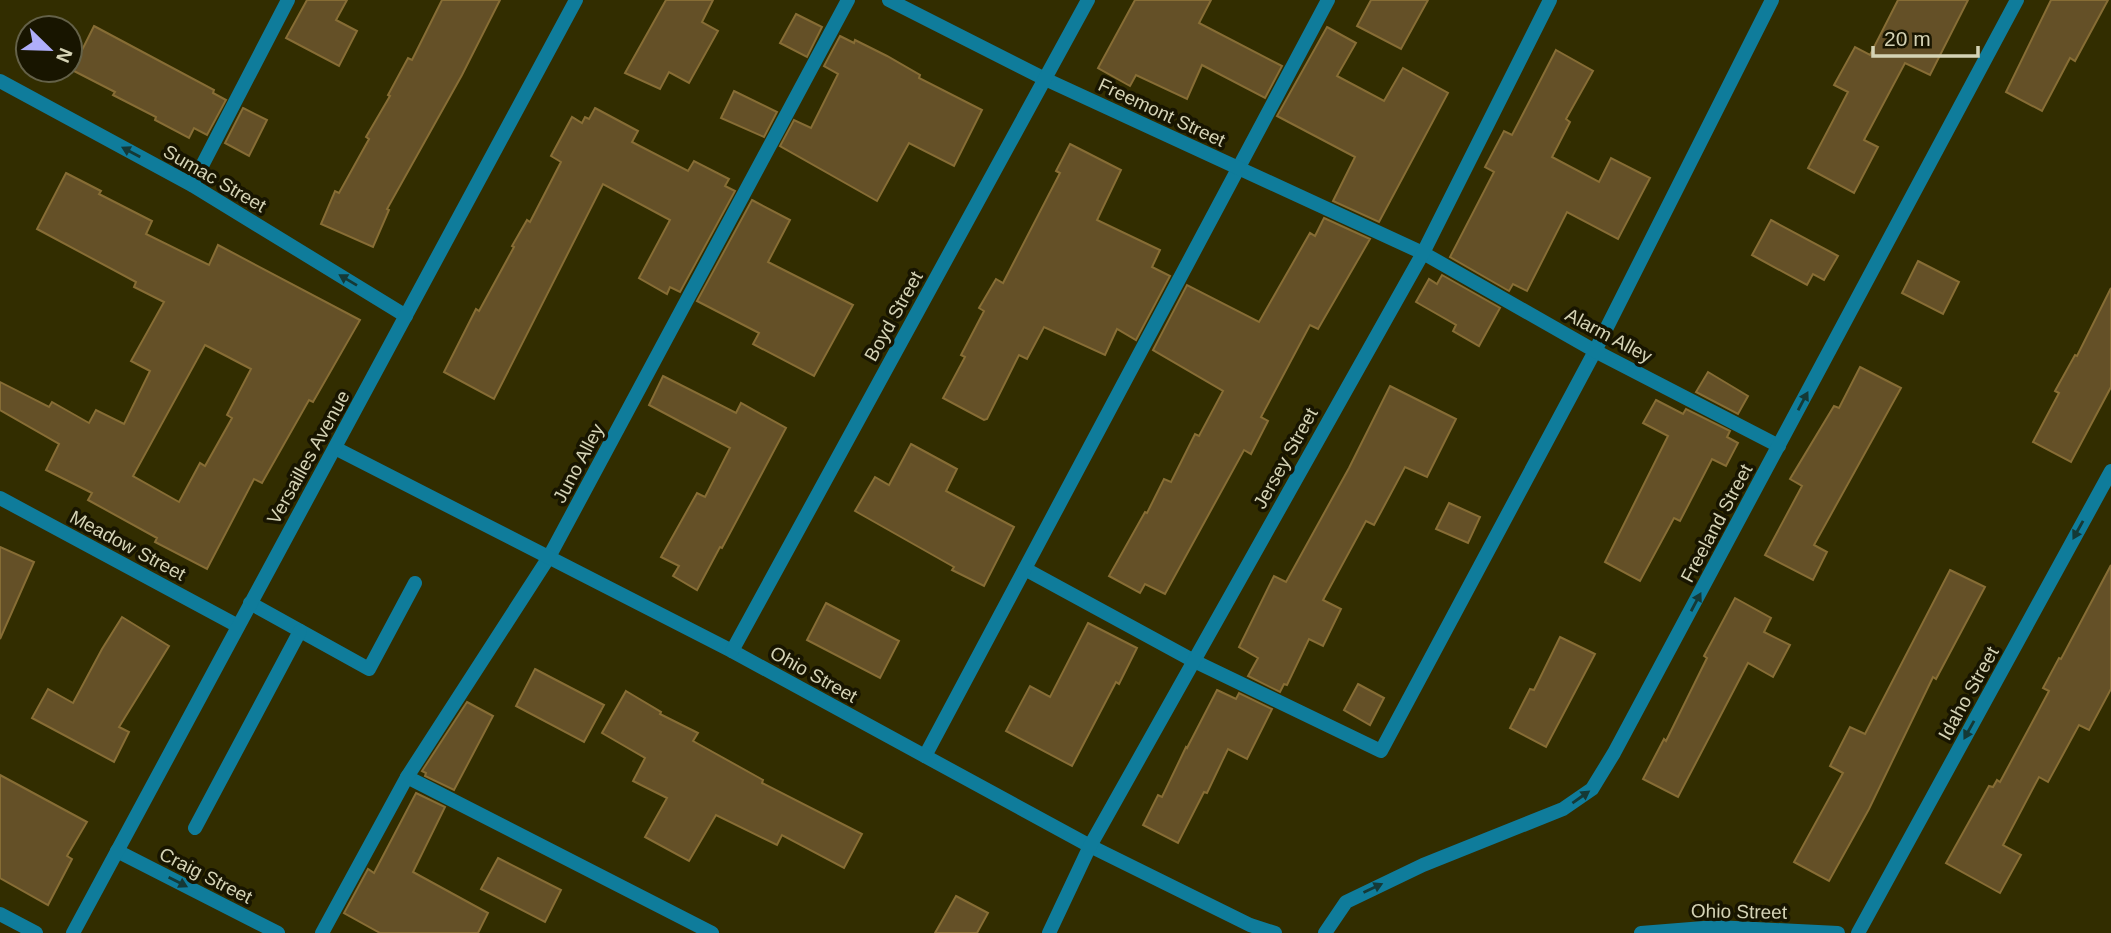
<svg xmlns="http://www.w3.org/2000/svg" width="2111" height="933" font-family="Arial,sans-serif">
<style>
.building{fill:#645027;stroke:#876d35;stroke-width:2;fill-rule:evenodd}
.lines{fill:none;stroke-linecap:round;stroke-linejoin:round}
.service{stroke:#0f7c9b;stroke-width:14}
.minor{stroke:#0f7c9b;stroke-width:14}
.tertiary{stroke:#0f7c9b;stroke-width:14}
.oneway{fill:#153936}
.labels{text-anchor:middle;stroke-width:7;stroke-linejoin:round;paint-order:stroke}
.street-label{font-size:19px;fill:#d5d3b5;stroke:#181500}
</style>
<rect width="100%" height="100%" fill="#322d00"/>
<g class="building">
<path d="M307,0h40l-11,20 21,11 -18,35 -53,-28z"/>
<path d="M442,0h58l-38,75 -75,134 2,1 -16,37 -52,-23 14,-33 4,2 30,-54 -3,-2 24,-41 -2,-1 20,-37 4,2z"/>
<path d="M666,0h47l-11,22 16,9 -29,52 -20,-11 -9,17 -35,-16z"/>
<path d="M1135,0h76l-12,23 83,43 -17,32 -63,-33 -15,34 -51,-24 -6,11 -32,-18z"/>
<path d="M1371,0h57l-27,49 -44,-23z"/>
<path d="M1898,0h70l-38,75 -25,-12 -41,77 14,7 -24,46 -46,-25 40,-76 -14,-7 21,-38 15,8z"/>
<path d="M2051,0h57l-33,61 -5,-3 -28,53 -36,-19z"/>
<path d="M796,14l26,13 -15,30 -27,-14z"/>
<path d="M94,26l120,64 -1,3 13,7 -19,35 -13,-7 -5,10 -34,-18 1,-3 -43,-22 2,-3 -43,-22z"/>
<path d="M1327,27l29,16 -19,33 47,25 19,-33 45,25 -69,129 -46,-21 22,-44 -78,-41z"/>
<path d="M840,36l14,7 1,-3 32,16 33,19 -1,3 63,32 -28,56 -45,-23 -32,58 -97,-55 14,-26 17,8 27,-54 -14,-8z"/>
<path d="M1556,50l37,21 -27,48 4,3 -18,35 47,25 12,-24 39,20 -32,61 -51,-27 -40,79 -14,-7 -4,7 -59,-34 44,-85 -9,-5 19,-36 8,4z"/>
<path d="M734,91l43,21 -13,25 -43,-19z"/>
<path d="M243,108l24,12 -18,36 -24,-13z"/>
<path d="M595,108l43,23 -6,11 56,29 6,-10 35,18 -4,7 10,5 -55,101 -10,-5 -3,7 -28,-16 31,-58 -67,-36 -109,215 -50,-27 32,-63 3,2 35,-64 -2,-1 15,-26 3,2 31,-60 -10,-6 21,-39 10,6 3,-6 4,2z"/>
<path d="M1070,144l51,26 -24,50 63,30 -8,17 18,9 -34,64 -19,-11 -12,26 -61,-28 -17,32 -8,-4 -32,64 -3,1 -41,-22 22,-41 -4,-2 23,-44 -5,-3 17,-29 7,4 57,-110 -4,-2z"/>
<path d="M66,173l35,18 -2,3 53,27 -6,13 63,31 9,-20 142,75 -47,82 -4,-2 -47,83 -8,-4 -47,90 -52,-27 2,-4 -69,-38 4,-7 -46,-23 13,-26 -59,-34v-28l49,25 3,-5 37,21 7,-13 28,14 26,-53 -19,-10 33,-59 -30,-15 2,-5 -99,-53zM205,345l46,24 -24,46 5,3 -27,48 -5,-3 -21,39 -46,-26z"/>
<path d="M752,200l38,20 -22,42 85,43 -39,71 -61,-32 6,-11 -62,-32z"/>
<path d="M1324,218l46,21 -52,90 -8,-4 -49,92 7,4 -17,33 -7,-4 -79,144 -20,-10 -5,9 -31,-17 36,-64 2,1 17,-34 7,3 24,-48 4,2 24,-45 -70,-41 34,-65 72,37 51,-89 5,3z"/>
<path d="M1771,220l67,36 -14,24 -11,-6 -6,11 -55,-30z"/>
<path d="M1918,261l41,21 -16,32 -41,-21z"/>
<path d="M1442,275l58,33 -21,38 -26,-15 3,-6 -40,-23 13,-23 8,5z"/>
<path d="M2111,288v99l-40,75 -38,-20 26,-49 -4,-2 20,-36 2,1z"/>
<path d="M1860,367l41,21 -87,157 13,7 -14,28 -48,-25 37,-69 -12,-7 44,-73 5,2z"/>
<path d="M1708,372l40,24 -10,18 -42,-22z"/>
<path d="M663,376l73,37 5,-10 45,25 -64,120 -2,-1 -23,43 -24,-14 6,-10 -18,-9 36,-64 8,4 25,-49 -81,-43z"/>
<path d="M1390,386l66,33 -29,58 -22,-10 -31,58 -8,-4 -43,79 18,9 -18,37 -14,-7 -22,46 -3,-1 -4,8 -32,-16 10,-18 -19,-11 35,-71 12,6 63,-114z"/>
<path d="M1656,400l27,14 3,-5 44,22 -3,6 11,6 -12,23 -14,-7 -32,62 -6,-3 -34,63 -35,-19 63,-126 -25,-13z"/>
<path d="M911,444l46,25 -11,22 68,36 -30,59 -32,-16 2,-3 -99,-56 20,-34 14,8z"/>
<path d="M1449,503l31,14 -12,26 -32,-14z"/>
<path d="M0,547l34,15 -34,77z"/>
<path d="M2111,565v124l-22,41 -10,-5 -31,57 -9,-5 -36,68 18,10 -21,38 -54,-30 43,-77 4,1 4,-7 3,2 49,-91 -6,-3 16,-30 2,1z"/>
<path d="M1950,570l35,17 -49,92 -3,-2 -64,132 -40,72 -35,-19 49,-89 -13,-7 20,-39 15,7z"/>
<path d="M1735,598l36,20 -7,14 26,13 -17,32 -25,-14 -70,134 -35,-18 21,-40 2,2 41,-83 -3,-2z"/>
<path d="M826,603l73,38 -19,37 -73,-38z"/>
<path d="M122,617l47,29 -50,81 10,5 -15,30 -82,-44 16,-29 25,14 29,-54z"/>
<path d="M1088,623l49,25 -18,36 -3,-2 -44,84 -66,-35 24,-45 20,11z"/>
<path d="M1560,637l35,17 -49,93 -36,-19 20,-39 4,1z"/>
<path d="M535,669l69,36 -20,37 -68,-36z"/>
<path d="M1358,684l26,14 -14,27 -26,-15z"/>
<path d="M1217,690l19,9 3,-6 33,16 -25,50 -19,-10 -21,44 -3,-1 -26,51 -35,-18 15,-30 4,2 24,-50 1,1z"/>
<path d="M626,691l35,21 -1,2 38,19 -5,8 70,39 -1,3 100,51 -18,34 -62,-33 -5,10 -61,-30 -27,46 -44,-24 22,-39 -34,-17 12,-23 -43,-25z"/>
<path d="M467,702l26,14 -39,74 -29,-14 1,-3 -4,-2z"/>
<path d="M0,775l87,47 -20,34 5,3 -24,46 -48,-27z"/>
<path d="M416,793l29,14 -32,65 75,41 -10,20h-98l-36,-20 24,-44 6,4z"/>
<path d="M498,858l63,32 -16,32 -64,-33z"/>
<path d="M956,896l32,17 -11,20h-42z"/>
</g>
<g class="lines">
<g class="service">
<path d="M192,185l96,-185"/>
<path d="M1025,569l169,92 187,90 214,-400 177,-351"/>
<path d="M250,603l119,66 46,-86"/>
<path d="M925,756l403,-756"/>
<path d="M407,777l305,156"/>
<path d="M195,828l105,-197"/>
<path d="M322,933l85,-156 142,-220 299,-557"/>
</g>
<g class="minor">
<path d="M889,0l156,79 378,174 172,98 184,95"/>
<path d="M0,81l192,104 214,131"/>
<path d="M335,448l397,203 358,195 160,79 25,8"/>
<path d="M0,498l238,128"/>
<path d="M732,651l356,-651"/>
<path d="M117,851l161,82"/>
<path d="M0,914l36,19"/>
<path d="M1049,933l41,-87 333,-593 127,-253"/>
<path d="M1325,933l21,-31 77,-37 140,-56 29,-20 22,-36 403,-753"/>
<path d="M1641,933l75,-6 122,6"/>
<path d="M1858,933l253,-462"/>
</g>
<path class="tertiary" d="M73,933l503,-933"/>
</g>
<defs><path id="oneway-solid" d="M-6-.8H1V-3.2L6.5 0L1 3.2V.8H-6Z" transform="scale(1.75)"/></defs>
<g class="oneway">
<use href="#oneway-solid" transform="translate(131 152) rotate(-152)"/>
<use href="#oneway-solid" transform="translate(348 280) rotate(-149)"/>
<use href="#oneway-solid" transform="translate(1803 401) rotate(-62)"/>
<use href="#oneway-solid" transform="translate(2078 530) rotate(119)"/>
<use href="#oneway-solid" transform="translate(1696 602) rotate(-62)"/>
<use href="#oneway-solid" transform="translate(1969 730) rotate(119)"/>
<use href="#oneway-solid" transform="translate(1581 797) rotate(-35)"/>
<use href="#oneway-solid" transform="translate(178 882) rotate(27)"/>
<use href="#oneway-solid" transform="translate(1373 888) rotate(-25)"/>
</g>
<g class="labels">
<g class="street-label">
<text transform="translate(1162 112) rotate(25)" y="7">Freemont Street</text>
<text transform="translate(215 178) rotate(30)" y="7">Sumac Street</text>
<text transform="translate(893 316) rotate(-61)" y="7">Boyd Street</text>
<text transform="translate(1609 335) rotate(28)" y="7">Alarm Alley</text>
<text transform="translate(308 457) rotate(-61)" y="7">Versailles Avenue</text>
<text transform="translate(1285 458) rotate(-61)" y="7">Jersey Street</text>
<text transform="translate(578 463) rotate(-62)" y="7">Juno Alley</text>
<text transform="translate(1716 523) rotate(-62)" y="7">Freeland Street</text>
<text transform="translate(128 545) rotate(28)" y="7">Meadow Street</text>
<text transform="translate(814 674) rotate(29)" y="7">Ohio Street</text>
<text transform="translate(1968 693) rotate(-61)" y="7">Idaho Street</text>
<text transform="translate(206 875) rotate(27)" y="7">Craig Street</text>
<text transform="translate(1739 911) rotate(1)" y="7">Ohio Street</text>
</g>
</g>
<g transform="translate(49 49) rotate(113)"><circle r="33" fill="#181500" stroke="#646148" stroke-width="2"/>
<path d="M0-5L12 26L0 18L-12 26Z" fill="#afaefa"/>
<text y="-10" font-size="19" font-weight="bold" text-anchor="middle" fill="#d5d3b5">N</text>
</g>
<path d="M1873 46v10h105v-10" fill="none" stroke="#d5d3b5" stroke-width="3.5"/>
<text x="1884" y="46" font-size="21" fill="#d5d3b5" stroke="#181500" stroke-width="5" paint-order="stroke">20 m</text>
</svg>
